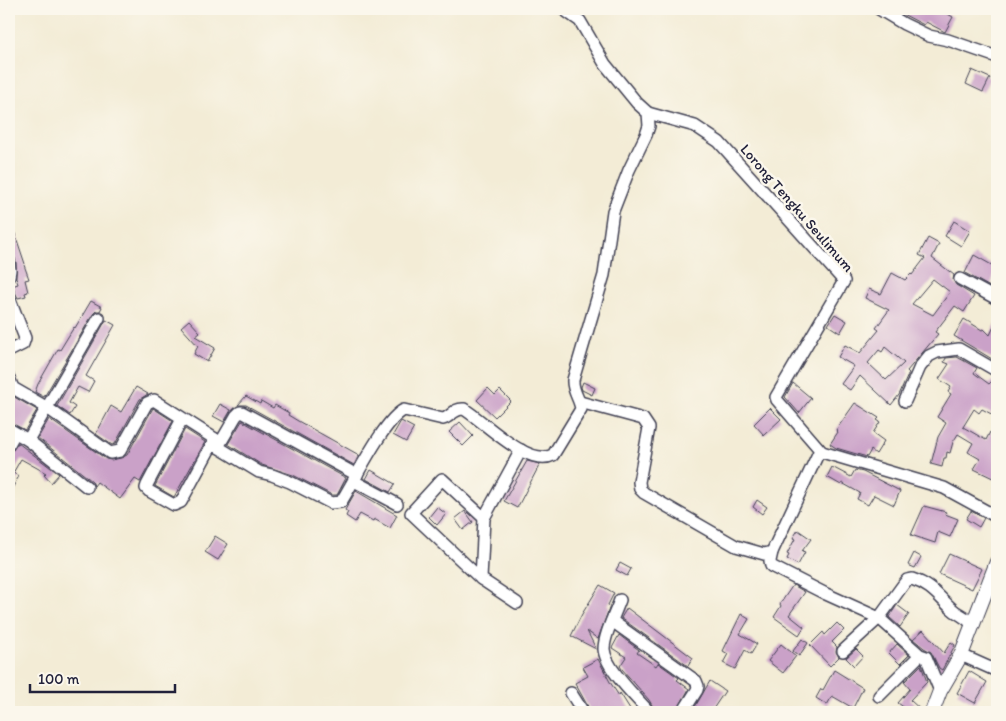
<svg xmlns="http://www.w3.org/2000/svg" width="1006" height="721" font-family="Itim,sans-serif">
<style>
.building{fill:#caa1c8;fill-rule:evenodd}
.lines{fill:none;stroke-linecap:round;stroke-linejoin:round}
.minor-casing{stroke:#414052;stroke-width:14}
.tertiary-casing{stroke:#414052;stroke-width:16}
.minor{stroke:#fff;stroke-width:11}
.tertiary{stroke:#fff;stroke-width:14}
.labels{text-anchor:middle;stroke-width:5;stroke-linejoin:round;paint-order:stroke}
.street-label{font-size:15px;fill:#22223b;stroke:#fbf7ec}
</style>
<rect width="100%" height="100%" fill="#fbf7ec"/>
<filter id="ink" filterUnits="userSpaceOnUse"><feTurbulence type="fractalNoise" baseFrequency=".02" numOctaves="2"/><feDisplacementMap in="SourceGraphic" scale="10" xChannelSelector="R" yChannelSelector="G"/><feConvolveMatrix kernelMatrix="1 2 1 2 8 2 1 2 1" color-interpolation-filters="sRGB"/></filter>
<filter id="wash" filterUnits="userSpaceOnUse"><feTurbulence type="fractalNoise" baseFrequency=".0096" numOctaves="4" result="noise"/><feDisplacementMap in="SourceGraphic" scale="20" xChannelSelector="R" yChannelSelector="G"/><feGaussianBlur stdDeviation="1.12" result="paint"/><feColorMatrix in="noise" values="0 0 0 0 0 0 0 0 0 0 0 0 0 0 0 0 0 1.4 0 .05"/><feComposite in="paint" operator="in"/></filter>
<g filter="url(#wash)">
<rect width="100%" height="100%" fill="#f3ecd6"/>
<g id="blocks">
<g class="building">
<path d="M893,9h46l14,8 -8,15 -19,-10 -2,3z"/>
<path d="M972,70l18,8 -7,14 -17,-8z"/>
<path d="M9,219h1l15,45 -1,1 5,14 -4,1 3,12 -3,1 1,3 -8,2 -6,-12 6,-2 -2,-6v-16l-1,-4 -6,-2z"/>
<path d="M954,221l16,10 -9,15 -16,-10z"/>
<path d="M928,238l11,6 -7,14 22,17 -1,5 3,5 18,11 -10,16 -9,-6 -20,26 3,2 -31,37 2,2 -10,22 -8,10 -31,-29 -10,14 -9,-6 13,-18 -16,-9 7,-12 15,8 19,-23 -3,-2 13,-18 -24,-12 4,-9 12,5 11,-21 13,7 6,-6 1,1 13,-17 -6,-3zM933,279l17,13 -17,23 -21,-11zM885,347l19,16 -18,17 -18,-17 11,-13 3,2z"/>
<path d="M974,255l23,13 -7,19 -25,-14z"/>
<path d="M91,301l11,6 -2,4h-4l-3,3 -49,83 -9,-5 3,-8 20,-35 2,1 14,-23 1,1z"/>
<path d="M835,314l12,7 -7,12 -12,-8z"/>
<path d="M964,319l18,11 2,-1 6,6 7,-15v42l-43,-26z"/>
<path d="M106,320l9,5 -29,51 8,5 -6,11 -10,-5 -9,16 6,4 -5,8 -13,-9z"/>
<path d="M189,320l11,12 -5,4 20,12 -8,14 -13,-8 4,-8 -17,-19z"/>
<path d="M957,357l20,11 -3,5 15,11 3,-3 5,3v33l-15,-8 -3,4 -5,-4 -11,18 23,13 4,-8 7,4v44l-23,-11 6,-10 -12,-7 5,-9 -15,-9 -5,8 -3,11 -3,-1 -1,6h-2l-2,9 -11,-3 7,-27 8,-14 -9,-6 14,-23 -3,-2 3,-5 -12,-8 10,-15 -5,-2 2,-4z"/>
<path d="M583,382l12,6 -3,7 -10,-5 -1,-3z"/>
<path d="M793,383l18,15 -12,15 -14,-16z"/>
<path d="M136,387l12,7 -8,5 -25,45 -3,1 -16,-11 15,-28 10,6z"/>
<path d="M488,388l7,7 5,-5 11,11 -16,16 -18,-17z"/>
<path d="M9,394l28,16 -12,20 -16,-8z"/>
<path d="M246,396l14,8 1,-3 12,7 2,-3 14,8 -1,2 10,6 61,34 -5,10 -108,-60h-8z"/>
<path d="M855,403l24,15 -2,2 3,2 -7,11 11,8 -8,13 -5,-4 -4,7 -31,-9 -6,-4 8,-12 -2,-2z"/>
<path d="M220,404l11,6 -7,12 -11,-6z"/>
<path d="M153,408l20,13 -33,61 -5,-3 -15,20 -23,-17 -3,4 -2,-5 -54,-43 11,-19 57,40 5,1 10,-2 6,-3z"/>
<path d="M770,408l11,11 -17,16 -10,-11z"/>
<path d="M242,421l104,57 -9,17h-5l-39,-20 -31,-10 -34,-21z"/>
<path d="M401,421l13,7 -8,14 -13,-7z"/>
<path d="M460,422l13,14 -10,10 -14,-14z"/>
<path d="M185,429l20,13 -31,55 -19,-11z"/>
<path d="M18,443l41,31 -8,9 -7,-8 2,-2 -25,-14 -8,14 6,3 -10,18v-43l4,-1z"/>
<path d="M527,461l13,3 -23,44 -13,-7z"/>
<path d="M832,467l19,10 4,-7 8,2 37,19 -6,14 -20,-10 -6,10 -11,-6 3,-6 -18,-10 -1,2 -14,-8z"/>
<path d="M371,470l24,14 -5,8 -24,-13z"/>
<path d="M356,491l41,24 -7,13 -16,-9 -1,2 -13,-7 -5,8 -9,-6 2,-4 -3,-2z"/>
<path d="M757,500l10,7 -5,7 -9,-7z"/>
<path d="M924,506l22,6 -1,2 13,5 -8,18 -12,-5 -3,11 -24,-8z"/>
<path d="M437,507l9,7 -9,11 -8,-8z"/>
<path d="M465,511l8,11 -10,8 -8,-11z"/>
<path d="M971,511l13,7 -5,9 -13,-8z"/>
<path d="M798,530l13,9 -9,12 3,1 -7,13 -11,-6 2,-4 -2,-1 8,-15 -2,-1z"/>
<path d="M215,536l13,8 -10,16 -13,-8z"/>
<path d="M914,553l7,4 -6,11 -7,-3z"/>
<path d="M949,554l33,15 -10,20 -33,-15z"/>
<path d="M620,563l11,6 -4,7 -11,-6z"/>
<path d="M600,585l14,8 -6,12 2,1 -12,33 -11,-8 9,18 -25,-13 11,-22z"/>
<path d="M793,585l12,7 -16,23 15,12 -5,8 -25,-18 7,-11 -1,-2z"/>
<path d="M897,605l12,9 -9,13 -11,-10z"/>
<path d="M627,608l66,50 -5,8 -67,-48z"/>
<path d="M741,614l8,5 -9,15 17,10 -6,10 -6,-4 -10,19 -12,-6 5,-9 -5,-3z"/>
<path d="M837,623l7,7 -12,12 5,5 -1,5 3,5 -9,9 -20,-21 13,-13 2,3z"/>
<path d="M923,630l21,23 7,-11 4,3 -13,25 -3,-2 -8,-16 -7,-4 -11,-9z"/>
<path d="M619,635l20,15 -2,3 19,13 2,-3 21,15 -2,2 12,9 -13,23h-20l-7,-12 -27,-31 -2,-3 6,-9 -14,-9z"/>
<path d="M802,639l6,4 -9,13 -6,-5z"/>
<path d="M781,644l15,12 -13,17 -15,-12z"/>
<path d="M897,644l12,11 -9,9 -11,-11z"/>
<path d="M856,649l7,7 -9,10 -8,-8z"/>
<path d="M598,659l12,23 9,14 1,-3 12,19h-41l-16,-29 13,-7 -5,-9z"/>
<path d="M921,665l6,17 -17,18 13,12h-13l-12,-9 12,-14 -6,-7z"/>
<path d="M834,670l29,18 -10,20 -21,-12 -5,9 -11,-7 5,-9 2,1z"/>
<path d="M969,671l18,11 -12,21 -18,-10z"/>
<path d="M710,681l15,10 -14,21h-19z"/>
</g>
</g>
</g>
<g filter="url(#ink)">
<use href="#blocks" fill-opacity="0" stroke="#414052" stroke-width="1"/>
<g class="lines">
<g class="minor-casing">
<g id="minor">
<path d="M879,9l25,15 25,12 19,4 49,17"/>
<path d="M648,113l47,13 24,16 125,139 -68,116 1,3 45,52 122,36 53,29"/>
<path d="M9,263l1,7 -1,6"/>
<path d="M960,279l37,20"/>
<path d="M9,297l16,41 -2,6 -14,7"/>
<path d="M9,378l4,10 33,19 64,46 10,-2 27,-48 7,-3 61,39 3,8 41,25 13,3 18,7 41,21 10,-1c13,-20 43,-83 63,-92l39,9c8,-2 11,-11 21,-10 20,12 64,59 89,46l28,-46c-1,-10 -9,-18 -8,-29l31,-105 9,-64 16,-41 17,-35 3,-9 -1,-13 -11,-10 -32,-39 -25,-43 -17,-12"/>
<path d="M905,401l15,-34 9,-11 8,-4 22,-3 38,22"/>
<path d="M580,402l63,17 6,9 -10,54 1,7 4,4 92,53 28,8 8,-2"/>
<path d="M182,419l-35,66 -1,3 3,3 25,14 7,-3 34,-63"/>
<path d="M9,429l19,11 59,47"/>
<path d="M28,440l71,-122"/>
<path d="M9,444l6,-11"/>
<path d="M218,447l18,-31 4,-4h2l115,63"/>
<path d="M822,452l-4,2 -46,98 -2,9 1,5 55,28 53,24 41,37 6,2 14,34"/>
<path d="M354,481l43,23"/>
<path d="M481,579l-70,-66 31,-34 42,39"/>
<path d="M620,600c-5,14 -16,35 -16,49 1,19 33,49 45,63"/>
<path d="M517,603l-36,-24 3,-61 37,-68"/>
<path d="M612,621l84,60 2,5 -1,4 -14,22"/>
<path d="M843,651l36,-33 24,-33 4,-5 5,-1c19,6 26,17 39,29 9,9 14,6 22,18"/>
<path d="M961,655l36,16"/>
<path d="M571,693l12,19"/>
<path d="M879,696l41,-41"/>
</g>
</g>
<g class="tertiary-casing">
<path id="tertiary" d="M932,712l8,-21 21,-36 36,-93"/>
</g>
<use href="#minor" class="minor"/>
<use href="#tertiary" class="tertiary"/>
</g>
</g>
<g class="labels">
<g class="street-label">
<text transform="translate(797 208) rotate(49)" y="5">Lorong Tengku Seulimum</text>
</g>
</g>
<rect width="1006" height="721" fill="none" stroke="#fbf7ec" stroke-width="30"/>
<path d="M30 684v8h145v-8" fill="none" stroke="#22223b" stroke-width="2.5"/>
<text x="38" y="684" font-size="15" fill="#22223b" stroke="#fbf7ec" stroke-width="4" paint-order="stroke">100 m</text>
</svg>
